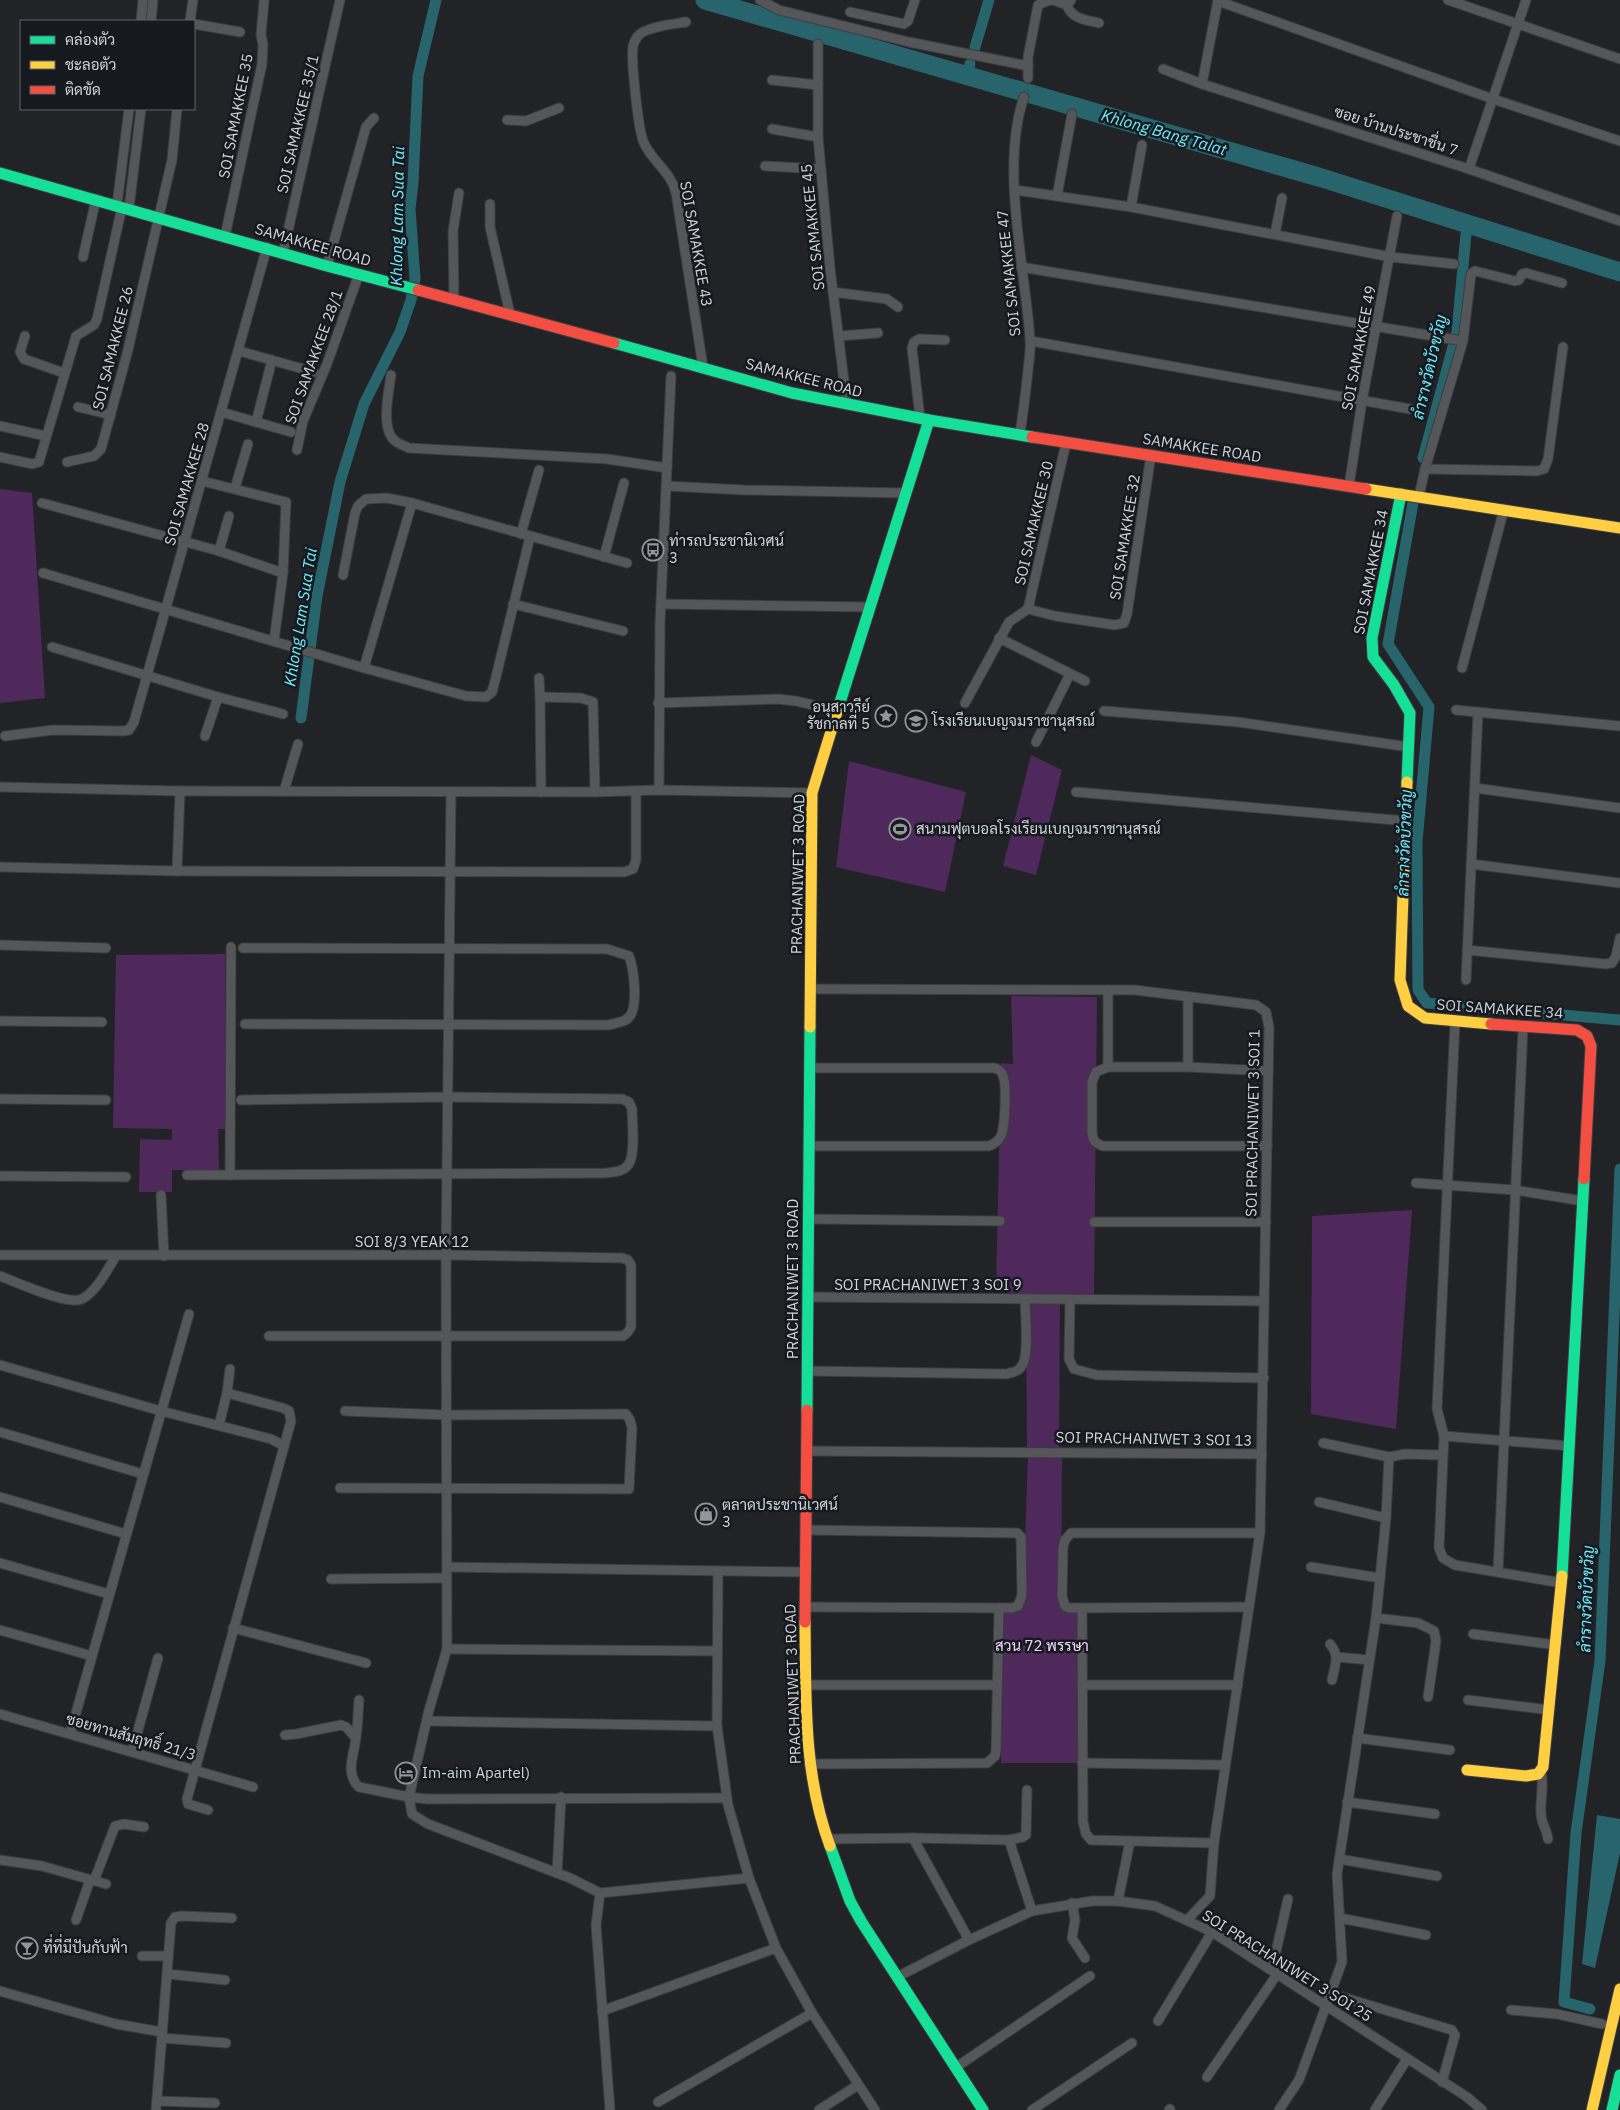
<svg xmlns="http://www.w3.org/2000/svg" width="1620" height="2110" font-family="'IBM Plex Sans',Sarabun,sans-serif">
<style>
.green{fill:#4f285c}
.water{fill:#27646b}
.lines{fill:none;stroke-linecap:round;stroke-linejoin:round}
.canal{stroke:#27646b;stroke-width:11}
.river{stroke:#27646b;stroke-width:19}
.street-casing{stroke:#3b3d3f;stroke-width:11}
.fast-casing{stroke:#3b3d3f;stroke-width:13}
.slow-casing{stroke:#3b3d3f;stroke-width:13}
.jam-casing{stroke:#3b3d3f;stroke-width:13}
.street{stroke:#555659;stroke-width:9}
.fast{stroke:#16e098;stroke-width:11}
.slow{stroke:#ffcf43;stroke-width:11}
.jam{stroke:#f24e42;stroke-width:11}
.labels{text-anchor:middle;stroke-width:5;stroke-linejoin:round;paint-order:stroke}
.street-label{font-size:15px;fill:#d1d4d7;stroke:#16191f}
.poi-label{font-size:15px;fill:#d1d4d7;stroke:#16191f;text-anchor:start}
.park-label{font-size:15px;fill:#f0d5fa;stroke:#16191f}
.water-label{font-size:16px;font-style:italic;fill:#71eefe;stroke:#16191f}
</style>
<rect width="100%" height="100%" fill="#212326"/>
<g class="green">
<path d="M0,489l32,4 13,205 -45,5z"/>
<path d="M1031,755l31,15 -26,105 -33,-9z"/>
<path d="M849,761l117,31 -21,100 -109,-25z"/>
<path d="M225,954v175h-7l1,42 -47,-1v22h-33l1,-53 32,1v-11l-59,-1 3,-173z"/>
<path d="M1011,996l86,1 -3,297 -34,3 -1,152h-32l-1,-154 -30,-4 5,-228 12,1z"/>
<path d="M1412,1210l-16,219 -85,-15 1,-198z"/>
<path d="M1028,1453h34l-1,154h23l-2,156h-81v-155l22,-1z"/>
</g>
<path class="water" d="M1597,1815l23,4v34l-25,115 -13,-4z"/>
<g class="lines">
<g class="canal">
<path d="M975,47l14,-47"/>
<path d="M967,76l3,-12"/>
<path d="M1423,458l34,-126 10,-109"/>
<path d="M1413,503l-25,141 41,63 -12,135 1,148 9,13 193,17"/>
<path d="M301,718l16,-122 23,-114 24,-78 36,-72 11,-32 4,-22 -5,-69 3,-26 5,-107 18,-76"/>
<path d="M1590,2009l-26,-7 12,-169 24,-172 20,-492"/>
</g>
<path class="river" d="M705,0l617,178 298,94"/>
<g class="street-casing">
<g id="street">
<path d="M760,0l19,10 130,32 119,24"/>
<path d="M1053,0l14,5 4,-5"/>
<path d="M1448,0l172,59"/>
<path d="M1218,1l275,98 127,42"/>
<path d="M1067,5c4,14 20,15 32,18"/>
<path d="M850,12l54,12 4,-3 7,-21"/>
<path d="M141,21l2,-21"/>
<path d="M151,21l2,-21"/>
<path d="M190,21l3,-21"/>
<path d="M686,22c-12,2 -41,5 -48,14 -2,2 -4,7 -5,10 -2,13 5,88 12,99 9,18 26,27 31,48l27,174"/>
<path d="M194,24l46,8"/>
<path d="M818,44v93l12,131 17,137"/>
<path d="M1163,69l39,15 267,85 151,52"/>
<path d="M1028,78v-21l10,-52 12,-5"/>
<path d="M772,80l46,5"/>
<path d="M1202,84l16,-84"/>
<path d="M507,120l19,1 33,-13"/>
<path d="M772,129l46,8"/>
<path d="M765,166l56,3"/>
<path d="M1469,169l57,-169"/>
<path d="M1015,190l116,17 260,50 63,7"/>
<path d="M1057,196l15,-82"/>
<path d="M490,204v23l20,87"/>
<path d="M117,205l12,-96"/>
<path d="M1131,207l11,-62"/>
<path d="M129,208l12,-99"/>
<path d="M1275,234l7,-36"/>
<path d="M225,236l37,-172 1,-20 -2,-9 3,-34"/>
<path d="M283,253l57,-253"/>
<path d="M83,257l13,-58"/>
<path d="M327,266l39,-139 8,-9"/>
<path d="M1021,267l442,74"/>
<path d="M833,292l54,7 11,8"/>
<path d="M454,300l-1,-69 6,-38"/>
<path d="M25,336l-5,16 4,7 40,14"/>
<path d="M839,336l39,-3"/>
<path d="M1031,341l379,68"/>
<path d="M239,351l75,21"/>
<path d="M391,375c-2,16 -11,54 4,66 4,3 10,5 14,7l198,11 60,9"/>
<path d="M78,407l33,8"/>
<path d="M221,412l70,20"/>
<path d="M920,418l-8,-70 2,-6 5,-3 26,1"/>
<path d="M256,422l16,-62"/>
<path d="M0,426l46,10"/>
<path d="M1020,434c3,-21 6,-43 8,-64 1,-10 3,-21 2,-31 -5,-73 -30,-172 -6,-242"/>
<path d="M297,450l6,-29 24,-57 32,-90"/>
<path d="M0,457l32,7 7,-2 37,-126 18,-11 3,-6 25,-112"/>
<path d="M67,462l27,-6 7,-7 26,-95 45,-194 5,-51"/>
<path d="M1425,469l112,2 7,-2 4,-10 15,-112"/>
<path d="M202,481l84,21 -3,71 -9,68"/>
<path d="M667,486l77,4 162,3"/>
<path d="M1349,486l13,-85 35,-185"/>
<path d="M235,488l13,-44"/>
<path d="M1419,496l6,-27 38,-128 8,-67 4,-3 40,10 4,-1 3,-6 4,-1 36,10"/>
<path d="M42,503l177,48 64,22"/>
<path d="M521,534l18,-64"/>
<path d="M219,551l10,-35"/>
<path d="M604,557l20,-74"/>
<path d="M43,573l321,95 102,28 20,1 6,-5 3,-11 35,-144"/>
<path d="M343,575l12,-62 3,-7 8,-7 21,-1 25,5 215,60"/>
<path d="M513,604l110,27"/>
<path d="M661,604l209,3"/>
<path d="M1028,609l27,7 60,9 9,-2 3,-9 24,-159"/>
<path d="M1028,609l38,-166"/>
<path d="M999,638l86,43"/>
<path d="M52,647l166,50 65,17"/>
<path d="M364,668l48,-165"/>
<path d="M1462,668l42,-159"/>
<path d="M539,678l1,19"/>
<path d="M658,703l120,-4 18,2 42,10"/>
<path d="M965,703l44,-81 19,-13"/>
<path d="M1456,710l164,16"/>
<path d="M1104,711l134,11 171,25"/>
<path d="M5,736l48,-6 71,1 5,-1 5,-8 133,-475"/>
<path d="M205,736l13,-39"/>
<path d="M1036,742l34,-68"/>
<path d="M0,787l180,4 415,1 64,-2 153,3"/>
<path d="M1475,788l145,20"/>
<path d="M659,790l1,-167 11,-247"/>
<path d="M284,791l14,-47"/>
<path d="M451,792l-5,463 1,394 -18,61 -20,87 3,17 16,10 142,54 30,15 149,-15"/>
<path d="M541,792l-1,-95 41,1 12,4 2,90"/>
<path d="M1076,792l330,29"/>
<path d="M1471,864l149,19"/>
<path d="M0,867l177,4 447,1 9,-3 3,-9v-69"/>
<path d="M177,871l3,-80"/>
<path d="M0,945l106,3"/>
<path d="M243,948l364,1 22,7c5,13 9,49 1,60 -5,7 -15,7 -22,9l-363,-1"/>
<path d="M1467,950l138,14 7,-1 4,-7 4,-18"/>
<path d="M1466,980l12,-268"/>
<path d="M811,989l324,1 121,15 10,7 3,15 -9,506 -46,310 -4,53 -23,24"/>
<path d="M1108,990v77"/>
<path d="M1188,998v69"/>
<path d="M0,1021l102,1"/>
<path d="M1455,1022l-18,387 7,27 -5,112 4,10 12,7 107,18"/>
<path d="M0,1099l106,1"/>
<path d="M809,1146h180c5,-2 9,-4 12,-10 4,-9 6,-51 2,-60 -1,-5 -4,-6 -8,-8h-185"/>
<path d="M1267,1146h-164c-8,-3 -10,-5 -11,-13v-51l4,-10 12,-5h80l80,4"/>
<path d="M187,1175l419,-2c8,-1 17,-1 22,-8 8,-9 4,-43 4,-56l-3,-7 -7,-3 -174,-2 -207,3"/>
<path d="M230,1175l1,-228"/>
<path d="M0,1176l126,1"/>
<path d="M1416,1183l99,7 68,11"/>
<path d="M161,1195l3,61"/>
<path d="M808,1219l192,2"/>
<path d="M1094,1222h172"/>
<path d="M0,1255h446l176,3 6,2 3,5v62l-3,5 -5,4h-354"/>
<path d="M0,1276c16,6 68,30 82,23 15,-8 25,-29 34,-43"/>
<path d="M808,1297l456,4"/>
<path d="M1070,1300l-1,59 5,10 23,6 167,3"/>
<path d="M0,1365l161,46 110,28 13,7"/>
<path d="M807,1371l200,3c5,-2 11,-2 14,-7 9,-10 4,-53 4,-68"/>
<path d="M219,1425l8,-32 3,-24"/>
<path d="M0,1432l143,42"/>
<path d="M1444,1436l126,10"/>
<path d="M1323,1443l66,14"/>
<path d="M806,1451l456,3"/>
<path d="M340,1488l289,1 3,-61 -2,-8 -4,-6 -179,1 -102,-4"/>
<path d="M0,1497l126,37"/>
<path d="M1319,1502l67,16"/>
<path d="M0,1563l109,31"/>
<path d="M447,1567l358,5"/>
<path d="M1311,1567l69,11"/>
<path d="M718,1572l-1,154 11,79 21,73 27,70 36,65 63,97"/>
<path d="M1498,1572l25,-544"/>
<path d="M331,1579l115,-1"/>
<path d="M805,1607l207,1 6,-2 4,-11 -1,-58 -4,-4 -211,-3"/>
<path d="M1249,1607l-180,1 -4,-2 -3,-10 1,-49 2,-7 6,-7h189"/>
<path d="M1082,1609l1,213 3,12 5,6 123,3"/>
<path d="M1376,1618l42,5 16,8 2,10 -8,56"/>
<path d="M233,1628l133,35"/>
<path d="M0,1630l92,26"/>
<path d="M1473,1634l83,11"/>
<path d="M1330,1644c10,11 5,22 2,36"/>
<path d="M447,1649l270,2"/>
<path d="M1337,1657l32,3"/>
<path d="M805,1685h192"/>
<path d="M1082,1685h156"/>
<path d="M359,1700c-1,12 -1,25 -3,37 -1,16 -12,36 3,50l50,10 18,2 300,-1"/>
<path d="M1468,1700l82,10"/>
<path d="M0,1714l253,73"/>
<path d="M427,1721l290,5"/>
<path d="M70,1734l119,-420"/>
<path d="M285,1735l11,-1 45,-9 5,2 10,11"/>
<path d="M1357,1738l93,12"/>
<path d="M132,1752l26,-94"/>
<path d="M1082,1763l143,2"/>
<path d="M809,1764l178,-1 8,-7 1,-5 3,-143"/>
<path d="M1541,1772c4,16 -3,35 1,48 2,8 5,10 6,19"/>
<path d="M1347,1802l88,12"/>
<path d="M208,1810l-20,-6 -1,-5 104,-378 -2,-10 -6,-3 -56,-15"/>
<path d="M913,1838l56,102"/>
<path d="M827,1839l86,-1 96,2 14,-3 3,-2 1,-45"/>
<path d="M1009,1840l23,71"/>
<path d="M1339,1859l98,17"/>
<path d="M0,1860l42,6 64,18"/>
<path d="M557,1873l4,-76"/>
<path d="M94,1881l21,-55 9,-2 20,3"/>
<path d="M600,1893l-4,32 14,185"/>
<path d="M1118,1901l12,-60"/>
<path d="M1072,1903l3,17 -3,18 13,20"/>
<path d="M1340,1918l86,17"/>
<path d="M76,1920l14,-40"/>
<path d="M142,1956h26"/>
<path d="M1272,1969l16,-70"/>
<path d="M168,1974l57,6"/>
<path d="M897,1977l72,-37 63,-29 60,-10h26l37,5 57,26 255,165 15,13"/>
<path d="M0,1991l116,33 46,8"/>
<path d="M1332,1994l120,36 3,5 -13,47"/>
<path d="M1511,2010l46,4 45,10"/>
<path d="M602,2011l174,-63"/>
<path d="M1158,2021l54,-89"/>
<path d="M162,2038l64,5"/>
<path d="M955,2068l135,-92"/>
<path d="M1207,2077l71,-104"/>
<path d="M157,2101l58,2"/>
<path d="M658,2102l154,-89"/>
<path d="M156,2110l15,-187 4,-6 7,-1 50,2"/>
<path d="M819,2110l39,-25"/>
<path d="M1032,2110l100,-67"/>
<path d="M1169,2110l1,-1"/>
<path d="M1279,2110l20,-30 43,-118 -5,-88 39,-256 10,-100 3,-61 16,-3 37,1"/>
<path d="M1375,2110l32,-51"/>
</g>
</g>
<g class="fast-casing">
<g id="fast">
<path d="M0,173l327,93 91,24"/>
<path d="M614,343l178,50 137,27 103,17"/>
<path d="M1401,494l-29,144 1,19 21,28 16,28 -3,69"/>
<path d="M837,712l92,-292"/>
<path d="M807,1410l3,-383"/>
<path d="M1562,1576l22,-397"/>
<path d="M830,1846l20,55 11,20 122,189"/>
<path d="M1612,2110l8,-35"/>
</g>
</g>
<g class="slow-casing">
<g id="slow">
<path d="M1366,489l254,39"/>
<path d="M1407,782l-7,198 8,26 17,12 66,6"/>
<path d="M810,1027l2,-234 25,-81"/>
<path d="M805,1622c1,76 -2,152 25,224"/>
<path d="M1467,1770l59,6 12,-2 5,-7 19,-191"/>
<path d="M1592,2110l28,-121"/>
</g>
</g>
<g class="jam-casing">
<g id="jam">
<path d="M418,290l196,53"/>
<path d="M1032,437l334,52"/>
<path d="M1491,1024l86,6 10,6 4,10 -7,133"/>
<path d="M805,1622l2,-212"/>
</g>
</g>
<use href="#street" class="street"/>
<use href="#fast" class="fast"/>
<use href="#slow" class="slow"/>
<use href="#jam" class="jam"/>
</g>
<defs>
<g id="bus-ring" transform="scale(1.125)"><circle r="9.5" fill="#16191f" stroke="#939699" stroke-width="1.5"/><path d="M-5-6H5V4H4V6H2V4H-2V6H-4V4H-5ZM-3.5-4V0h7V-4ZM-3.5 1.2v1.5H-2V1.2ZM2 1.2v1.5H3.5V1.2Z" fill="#939699"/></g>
<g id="sight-ring" transform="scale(1.125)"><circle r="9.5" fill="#16191f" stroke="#939699" stroke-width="1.5"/><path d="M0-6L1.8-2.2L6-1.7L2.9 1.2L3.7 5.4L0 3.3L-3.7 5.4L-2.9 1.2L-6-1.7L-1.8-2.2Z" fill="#939699"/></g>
<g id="school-ring" transform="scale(1.125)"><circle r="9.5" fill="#16191f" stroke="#939699" stroke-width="1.5"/><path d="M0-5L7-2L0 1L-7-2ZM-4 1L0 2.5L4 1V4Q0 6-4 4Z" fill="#939699"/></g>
<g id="stadium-ring" transform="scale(1.125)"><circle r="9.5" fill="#16191f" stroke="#939699" stroke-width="1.5"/><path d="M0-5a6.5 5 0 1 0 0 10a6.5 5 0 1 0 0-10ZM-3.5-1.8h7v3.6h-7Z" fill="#939699"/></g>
<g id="shop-ring" transform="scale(1.125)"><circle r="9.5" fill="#16191f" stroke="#939699" stroke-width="1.5"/><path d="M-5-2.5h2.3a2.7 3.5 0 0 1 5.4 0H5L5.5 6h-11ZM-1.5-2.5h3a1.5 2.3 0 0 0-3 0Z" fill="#939699"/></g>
<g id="hotel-ring" transform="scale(1.125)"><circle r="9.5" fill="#16191f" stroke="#939699" stroke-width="1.5"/><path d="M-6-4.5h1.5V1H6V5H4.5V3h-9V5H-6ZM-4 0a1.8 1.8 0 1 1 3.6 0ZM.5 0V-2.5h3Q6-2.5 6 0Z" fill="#939699"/></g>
<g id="bar-ring" transform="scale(1.125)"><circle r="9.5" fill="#16191f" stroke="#939699" stroke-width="1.5"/><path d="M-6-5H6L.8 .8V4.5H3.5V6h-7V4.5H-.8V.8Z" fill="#939699"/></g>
</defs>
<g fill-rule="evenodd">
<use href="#bus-ring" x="653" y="550"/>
<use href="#sight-ring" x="886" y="716"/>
<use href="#school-ring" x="916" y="721"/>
<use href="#stadium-ring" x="900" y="829"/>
<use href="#shop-ring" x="706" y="1514"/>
<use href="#hotel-ring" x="406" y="1773"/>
<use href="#bar-ring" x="27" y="1948"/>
</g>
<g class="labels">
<g class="street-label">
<text transform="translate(236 116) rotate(-79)" y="5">SOI SAMAKKEE 35</text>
<text transform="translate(298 124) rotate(-77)" y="5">SOI SAMAKKEE 35/1</text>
<text transform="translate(1396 131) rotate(18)" y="5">ซอย บ้านประชาชื่น 7</text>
<text transform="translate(813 227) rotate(-96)" y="5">SOI SAMAKKEE 45</text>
<text transform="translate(696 244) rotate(80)" y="5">SOI SAMAKKEE 43</text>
<text transform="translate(313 245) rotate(16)" y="5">SAMAKKEE ROAD</text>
<text transform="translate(1009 273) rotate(-96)" y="5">SOI SAMAKKEE 47</text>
<text transform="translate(113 348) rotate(-76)" y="5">SOI SAMAKKEE 26</text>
<text transform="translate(1359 348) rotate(-79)" y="5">SOI SAMAKKEE 49</text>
<text transform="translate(314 357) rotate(-70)" y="5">SOI SAMAKKEE 28/1</text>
<text transform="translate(804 378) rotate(14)" y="5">SAMAKKEE ROAD</text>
<text transform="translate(1202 448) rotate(9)" y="5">SAMAKKEE ROAD</text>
<text transform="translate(187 484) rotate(-74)" y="5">SOI SAMAKKEE 28</text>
<text transform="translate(1034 523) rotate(-77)" y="5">SOI SAMAKKEE 30</text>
<text transform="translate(1125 537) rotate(-81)" y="5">SOI SAMAKKEE 32</text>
<text transform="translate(1371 572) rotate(-79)" y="5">SOI SAMAKKEE 34</text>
<text transform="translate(798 874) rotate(-89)" y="5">PRACHANIWET 3 ROAD</text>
<text transform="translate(1500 1009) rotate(4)" y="5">SOI SAMAKKEE 34</text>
<text transform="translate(1253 1123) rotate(-89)" y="5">SOI PRACHANIWET 3 SOI 1</text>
<text x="412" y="1247">SOI 8/3 YEAK 12</text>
<text transform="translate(793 1279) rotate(-90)" y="5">PRACHANIWET 3 ROAD</text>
<text x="928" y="1290">SOI PRACHANIWET 3 SOI 9</text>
<text transform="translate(1154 1439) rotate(1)" y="5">SOI PRACHANIWET 3 SOI 13</text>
<text transform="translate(793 1684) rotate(-92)" y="5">PRACHANIWET 3 ROAD</text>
<text transform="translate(131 1737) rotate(16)" y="5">ซอยทานสัมฤทธิ์ 21/3</text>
<text transform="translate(1287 1966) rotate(32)" y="5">SOI PRACHANIWET 3 SOI 25</text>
</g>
<g class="poi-label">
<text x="669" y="546">ท่ารถประชานิเวศน์<tspan x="669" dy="17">3</tspan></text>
<text x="870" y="712" text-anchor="end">อนุสาวรีย์<tspan x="870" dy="17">รัชกาลที่ 5</tspan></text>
<text x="932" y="726">โรงเรียนเบญจมราชานุสรณ์</text>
<text x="916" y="834">สนามฟุตบอลโรงเรียนเบญจมราชานุสรณ์</text>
<text x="722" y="1510">ตลาดประชานิเวศน์<tspan x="722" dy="17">3</tspan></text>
<text x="422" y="1778">Im-aim Apartel)</text>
<text x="43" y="1953">ที่ที่มีปันกับฟ้า</text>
</g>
<g class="park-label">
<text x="1042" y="1651">สวน 72 พรรษา</text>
</g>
<g class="water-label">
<text transform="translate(1164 132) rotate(16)" y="6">Khlong Bang Talat</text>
<text transform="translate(397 216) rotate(-89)" y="6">Khlong Lam Sua Tai</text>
<text transform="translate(1429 367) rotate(-77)" y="6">ลำรางวัดบัวขวัญ</text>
<text transform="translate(300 617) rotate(-81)" y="6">Khlong Lam Sua Tai</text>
<text transform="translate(1404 843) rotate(-88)" y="6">ลำรางวัดบัวขวัญ</text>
<text transform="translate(1586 1599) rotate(-88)" y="6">ลำรางวัดบัวขวัญ</text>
</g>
</g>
<rect x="20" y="20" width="175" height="90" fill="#16191f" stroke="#616469"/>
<rect x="30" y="36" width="25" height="8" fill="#16e098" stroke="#616469"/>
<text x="65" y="45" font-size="15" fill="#d1d4d7">คล่องตัว</text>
<rect x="30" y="61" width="25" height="8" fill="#ffcf43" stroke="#616469"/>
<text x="65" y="70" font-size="15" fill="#d1d4d7">ชะลอตัว</text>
<rect x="30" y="86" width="25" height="8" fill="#f24e42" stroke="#616469"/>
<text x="65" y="95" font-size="15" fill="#d1d4d7">ติดขัด</text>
</svg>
